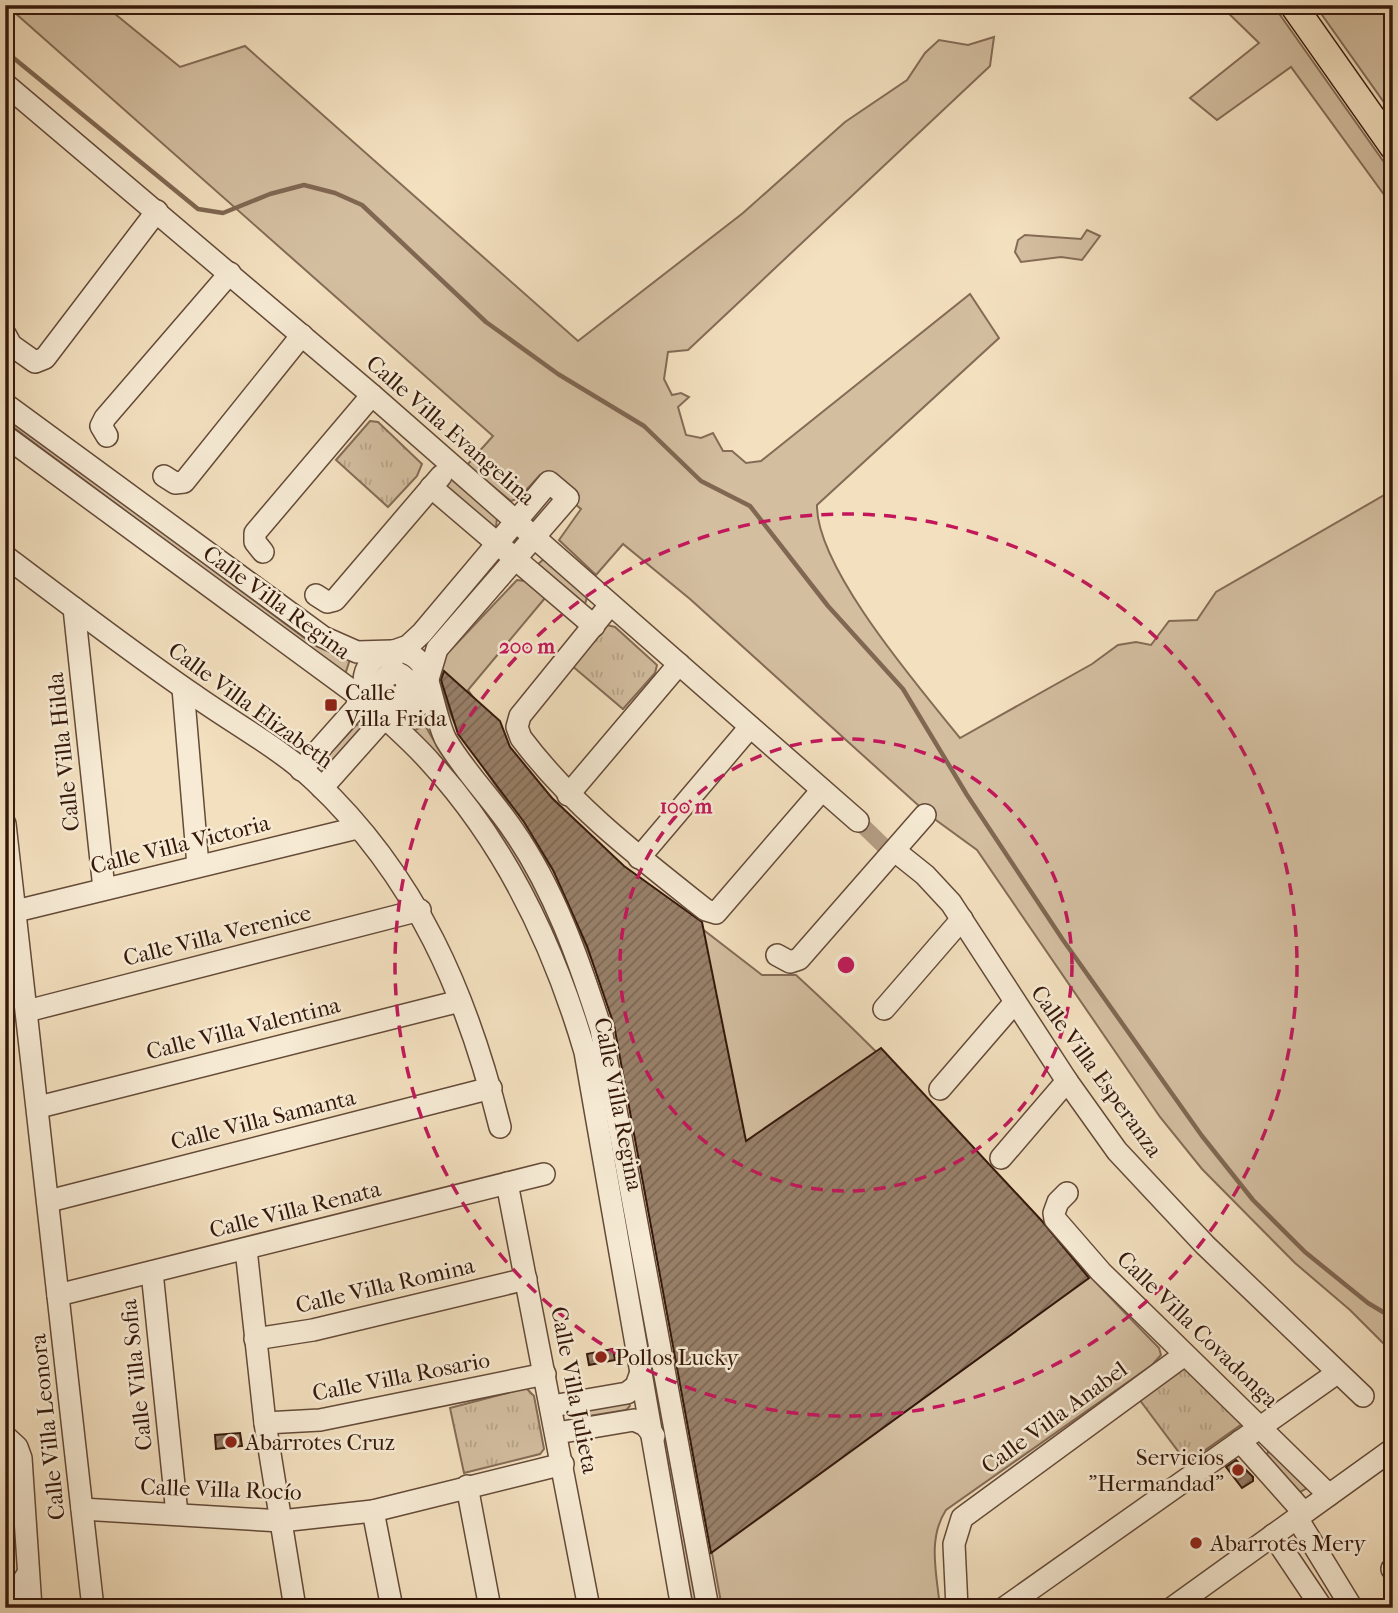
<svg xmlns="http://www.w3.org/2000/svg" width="1398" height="1613" font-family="'IM FELL French Canon',serif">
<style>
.grass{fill:#d3bea0;stroke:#846b56;stroke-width:2}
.park{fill:url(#park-tufts);stroke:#846b56;stroke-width:2}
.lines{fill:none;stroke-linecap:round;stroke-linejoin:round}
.stream{stroke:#806752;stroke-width:4.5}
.canal{stroke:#b29c82;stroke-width:16}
.building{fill:url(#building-hatch);stroke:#35180b;stroke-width:2}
.minor-casing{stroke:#644a38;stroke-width:24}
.major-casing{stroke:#35180b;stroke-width:29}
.minor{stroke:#f7ebd5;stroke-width:21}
.major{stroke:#f3e0bf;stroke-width:26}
.ring{fill:none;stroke:#c2185b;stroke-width:3.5;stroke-dasharray:12 9}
.poi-dot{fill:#8f2418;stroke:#f7ebd5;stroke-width:2.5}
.labels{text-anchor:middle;stroke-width:5;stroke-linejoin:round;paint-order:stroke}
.street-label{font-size:23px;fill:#35180b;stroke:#f7ebd5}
.poi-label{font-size:23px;fill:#35180b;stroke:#f7ebd5;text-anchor:start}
.centre{fill:#c2185b;stroke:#f7ebd5;stroke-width:3.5}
.ring-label{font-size:21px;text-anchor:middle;font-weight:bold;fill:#c2185b;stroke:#f7ebd5;stroke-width:5;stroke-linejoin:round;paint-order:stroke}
</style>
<defs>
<pattern id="park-tufts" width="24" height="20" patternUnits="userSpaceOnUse" patternTransform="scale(1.75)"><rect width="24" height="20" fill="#d3bea0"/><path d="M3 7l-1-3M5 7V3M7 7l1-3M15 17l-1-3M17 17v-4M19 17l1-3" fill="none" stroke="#b6a388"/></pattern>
<pattern id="building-hatch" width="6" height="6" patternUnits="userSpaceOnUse" patternTransform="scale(1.75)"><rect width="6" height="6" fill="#988069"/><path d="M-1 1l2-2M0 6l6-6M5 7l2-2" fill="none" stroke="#7d6855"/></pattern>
</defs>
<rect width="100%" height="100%" fill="#f3e0bf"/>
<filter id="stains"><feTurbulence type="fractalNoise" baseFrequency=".00286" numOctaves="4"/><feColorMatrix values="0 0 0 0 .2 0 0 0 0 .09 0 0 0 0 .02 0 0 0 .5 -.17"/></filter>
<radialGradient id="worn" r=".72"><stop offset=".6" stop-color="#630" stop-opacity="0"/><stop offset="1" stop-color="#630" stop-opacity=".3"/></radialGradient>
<g class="grass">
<path d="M6,5h98l76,62 65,-21 333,295 165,-128 102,-91 62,-42 18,-27 14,-13 29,5 26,-8 -4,29 -302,284 -20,2 -4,27 8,16 9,-2 8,4 -11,10 8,28 15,3 12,-5 10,18h9l14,12 15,-2 209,-167 29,44 -182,167c-1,63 102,182 143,233l132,-74 26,-19 18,-3 15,3 18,-24 28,-1 19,-28 177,-102v863l-43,-43 -55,-47 -93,-94 -42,-52 -183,-267 -48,-35 -239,-216 -67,-55 -27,31 -37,-35 22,-31 -41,-34 -21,23 -8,3 -44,-36 26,-29z"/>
<path d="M1220,5h53l120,170v32l-102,-140 -74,53 -27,-22 69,-55z"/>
<path d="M1315,5h78v110z"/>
<path d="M1087,230l13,6 -18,24 -21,-3 -40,5 -6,-10 3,-12 7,-5 56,4z"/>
<path d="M5,415l302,225 29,15 14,4 -5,16 -340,-254z"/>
<path d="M449,477l48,41 -1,9 -3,1 -45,-38 -5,-10z"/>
<path d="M544,559l43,38 -2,7 -47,-40z"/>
<path d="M517,580l8,1 20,17 -77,92 59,83 86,87 149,115h34c128,117 241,249 363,373l2,7 -9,10 -206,145c-19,29 -9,65 -6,98h-218l-109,-597 -56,-135 -99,-146c-11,-21 -22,-50 -14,-73z"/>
<circle cx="394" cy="684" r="22"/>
<path d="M357,724l4,4 -37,42 -5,-5z"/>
<path d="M425,725c24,45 60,83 89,126 41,62 66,134 83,206l57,308 -60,-308 -14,-54 -22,-59 -45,-88 -100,-125z"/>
<path d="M628,1401l2,5 -4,4 -56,9 -3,-4z"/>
<path d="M666,1430l33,178h-6l-33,-172z"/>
<path d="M1269,1450l38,38 -7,4 -34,-36z"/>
</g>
<g class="park">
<path d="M370,421l8,1 44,42 -5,12 -29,31 -52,-47z"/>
<path d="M607,625l8,2 42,38 -2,8 -32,36 -52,-44z"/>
<path d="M1184,1366l58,58 -55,39 -48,-64z"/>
<path d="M526,1388l8,8 10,53 -4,5 -76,19 -14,-65z"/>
</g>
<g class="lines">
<path class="stream" d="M5,51l193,158 25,4 47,-19 34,-9 31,8 27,12 124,117 72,52 86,52 57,55 49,25 78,100 75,83 64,106 96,145 139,196 51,64 52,52 63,51 25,15"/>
<path class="canal" d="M858,821l34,33"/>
</g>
<g class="building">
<path d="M444,671l56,50 10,26 42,51 72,68 78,56 44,219 135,-93 161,173 47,57 -378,275 -97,-528 -27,-79 -34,-76 -29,-48 -66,-88 -17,-54z"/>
<path d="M613,1349l2,11 -26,5 -2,-11z"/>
<path d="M240,1433l2,13 -26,3 -1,-14z"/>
<path d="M1236,1460l17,17v4l-11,7 -16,-21z"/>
</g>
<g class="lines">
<g class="minor-casing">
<g id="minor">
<path d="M5,84l367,311 486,426"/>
<path d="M5,334l6,11 24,17 10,-4 112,-147"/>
<path d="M5,404l318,233 34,15 35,-1v23"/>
<path d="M5,436l369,271c19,19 40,36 57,56 75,82 123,183 154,289l97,556"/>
<path d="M107,436l-6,-10 4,-8 125,-145"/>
<path d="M164,476l11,7 9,-1 118,-147"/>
<path d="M431,487l163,139"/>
<path d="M263,552l-8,-10v-9l117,-138"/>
<path d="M5,556c62,47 125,95 189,139 39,28 86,53 121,86 102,96 152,213 185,346"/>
<path d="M316,595l11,7 8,-2 106,-124"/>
<path d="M610,605l-90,111 -3,11 4,11c52,69 118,119 185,172l10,3 106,-123"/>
<path d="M74,608l30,281"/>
<path d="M394,651l14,-5 14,-13 127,-151 19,16 -131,151 -9,30 -22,3"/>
<circle cx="395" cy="685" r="12"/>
<path d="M428,687c-7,40 -66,36 -64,-6 1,-28 36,-40 55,-20 10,10 16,58 27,79 19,32 46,59 67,90 41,59 66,130 88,199l107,579"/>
<path d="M183,688l15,178"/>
<path d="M301,770l55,-62 7,-23"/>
<path d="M322,788l57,-64 19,-8"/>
<path d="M568,795l111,-131"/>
<path d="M5,824l88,784"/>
<path d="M895,851l30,24 26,28 116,178 50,70 88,94 158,151"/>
<path d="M639,858l111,-131"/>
<path d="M16,911l341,-83"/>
<path d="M777,955l13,7 9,-3 126,-144"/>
<path d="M884,1009l78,-90"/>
<path d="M27,1011l393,-101"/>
<path d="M940,1089l75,-87"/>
<path d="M39,1107l421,-106"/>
<path d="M1001,1158l66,-77"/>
<path d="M507,1183l82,425"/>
<path d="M1067,1193l-9,9 -4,11 1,6 46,53 228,223"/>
<path d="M49,1201l442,-113"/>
<path d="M246,1249l19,174 30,185"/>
<path d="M152,1272l25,242"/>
<path d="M58,1295l486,-121"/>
<path d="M255,1339l58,-9 213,-51"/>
<path d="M552,1406l75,-13 9,-7 5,-14"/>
<path d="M265,1423l55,-3 225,-46"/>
<path d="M557,1433l77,-13 11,5 9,11"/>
<path d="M5,1436l12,11 4,11 10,150"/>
<path d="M1240,1441l64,72"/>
<path d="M467,1486l23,122"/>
<path d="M82,1509l199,12 92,-10 190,-47"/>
<path d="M373,1511l19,97"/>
<path d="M1297,1518l55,90"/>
<path d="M1273,1535l49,73"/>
<path d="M1392,1569l1,-1"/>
<path d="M7,1608l20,-33"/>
<path d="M957,1608l-3,-64 8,-26 221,-162"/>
<path d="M1004,1608l333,-235"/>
<path d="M1172,1608l221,-159"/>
</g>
</g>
<g class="major-casing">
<path id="major" d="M1293,5l100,142"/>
</g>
<use href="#minor" class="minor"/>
<use href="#major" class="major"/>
</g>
<g class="ring">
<circle cx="846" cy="965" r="226"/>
<circle cx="846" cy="965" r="451"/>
</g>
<g class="poi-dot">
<rect x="324" y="698" width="14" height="14" rx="3.5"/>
<circle cx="601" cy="1357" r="7"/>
<circle cx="231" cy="1442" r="7"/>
<circle cx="1238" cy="1470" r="7"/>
<circle cx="1196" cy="1543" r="7"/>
</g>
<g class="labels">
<g class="street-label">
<text transform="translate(451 430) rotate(41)" y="8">Calle Villa Evangelina</text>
<text transform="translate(277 602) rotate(36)" y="8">Calle Villa Regina</text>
<text transform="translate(251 705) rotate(36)" y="8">Calle Villa Elizabeth</text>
<text transform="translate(63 752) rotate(-96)" y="8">Calle Villa Hilda</text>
<text transform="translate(180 844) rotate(-14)" y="8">Calle Villa Victoria</text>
<text transform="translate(217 935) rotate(-14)" y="8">Calle Villa Verenice</text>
<text transform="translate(243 1028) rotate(-14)" y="8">Calle Villa Valentina</text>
<text transform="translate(1097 1071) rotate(54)" y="8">Calle Villa Esperanza</text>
<text transform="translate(619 1104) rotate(79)" y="8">Calle Villa Regina</text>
<text transform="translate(263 1119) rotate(-14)" y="8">Calle Villa Samanta</text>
<text transform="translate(295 1209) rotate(-14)" y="8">Calle Villa Renata</text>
<text transform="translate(385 1285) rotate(-13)" y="8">Calle Villa Romina</text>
<text transform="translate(1198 1329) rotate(44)" y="8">Calle Villa Covadonga</text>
<text transform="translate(136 1375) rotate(-96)" y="8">Calle Villa Sofia</text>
<text transform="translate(401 1376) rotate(-11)" y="8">Calle Villa Rosario</text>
<text transform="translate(575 1390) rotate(79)" y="8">Calle Villa Julieta</text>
<text transform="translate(1054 1417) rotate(-36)" y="8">Calle Villa Anabel</text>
<text transform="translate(47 1427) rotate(-96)" y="8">Calle Villa Leonora</text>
<text transform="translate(221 1489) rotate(2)" y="8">Calle Villa Rocío</text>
</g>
<g class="poi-label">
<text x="345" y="700">Calle<tspan x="345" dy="26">Villa Frida</tspan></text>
<text x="615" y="1365">Pollos Lucky</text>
<text x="245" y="1450">Abarrotes Cruz</text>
<text x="1224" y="1465" text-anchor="end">Servicios<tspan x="1224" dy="26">"Hermandad"</tspan></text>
<text x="1210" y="1551">Abarrotes Mery</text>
</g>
</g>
<circle cx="846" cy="965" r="10" class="centre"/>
<g class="ring-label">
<text x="527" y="653">200 m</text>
<text x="686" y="813">100 m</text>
</g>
<rect width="1398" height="1613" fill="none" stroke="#f3e0bf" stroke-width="28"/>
<rect x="7" y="7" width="1384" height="1599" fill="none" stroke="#35180b" stroke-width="3.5"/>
<rect x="14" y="14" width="1370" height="1585" fill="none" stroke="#35180b" stroke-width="2"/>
<rect width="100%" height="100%" filter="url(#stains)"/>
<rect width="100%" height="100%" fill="url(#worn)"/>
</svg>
